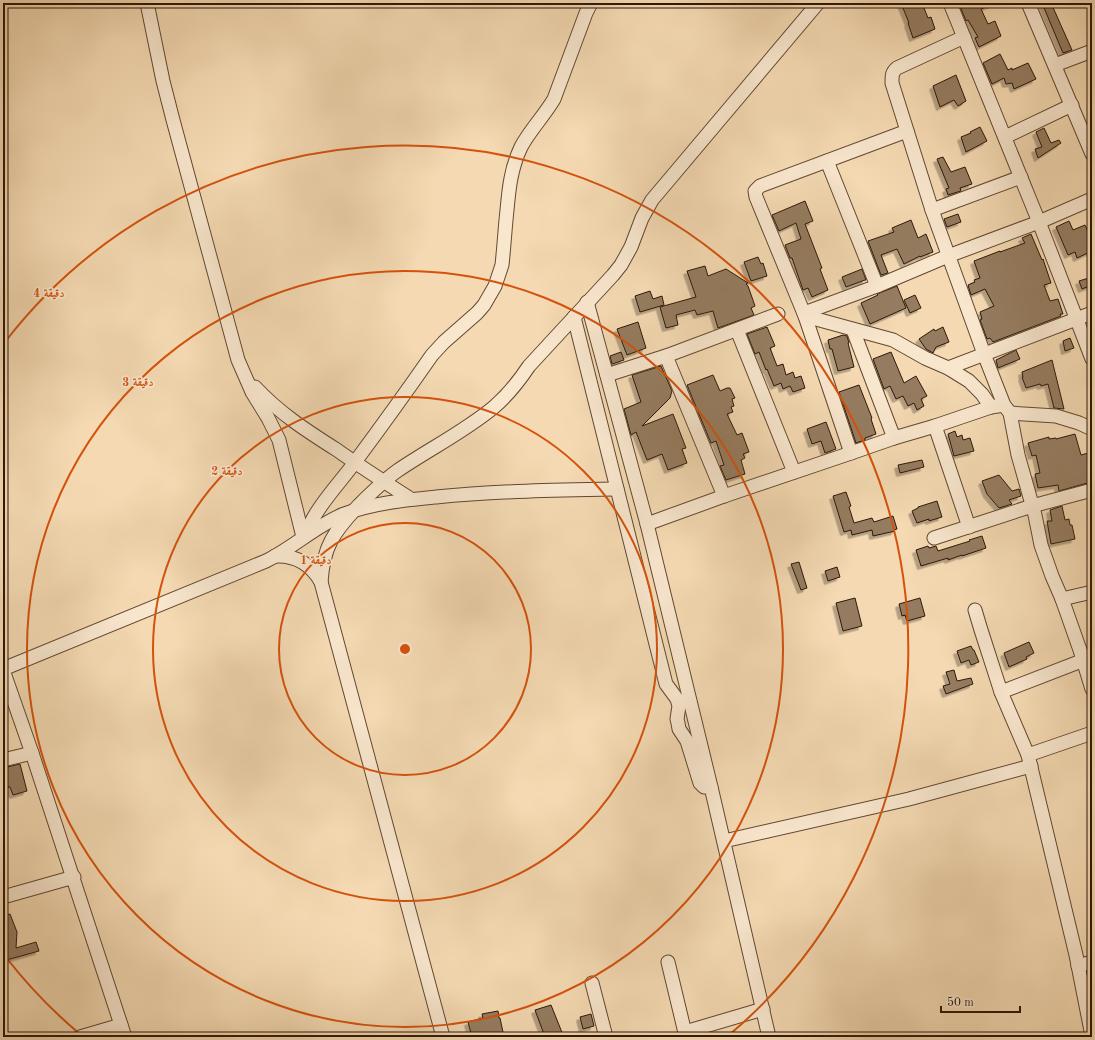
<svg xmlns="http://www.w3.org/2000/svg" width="1095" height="1040" font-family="'Old Standard TT',Amiri,serif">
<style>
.building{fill:#957c60;stroke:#2e1707;filter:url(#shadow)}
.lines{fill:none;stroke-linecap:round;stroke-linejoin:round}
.minor-casing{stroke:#604832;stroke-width:15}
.minor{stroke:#f8e6cd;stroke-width:13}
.ring{fill:none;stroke:#d5520c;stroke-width:2}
.centre{fill:#d5520c;stroke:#f8e6cd;stroke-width:2}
.ring-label{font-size:12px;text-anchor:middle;font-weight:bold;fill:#d5520c;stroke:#f8e6cd;stroke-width:3.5;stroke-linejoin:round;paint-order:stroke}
</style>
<defs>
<filter id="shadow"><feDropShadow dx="-3.5" dy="3.5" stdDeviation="0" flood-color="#0004"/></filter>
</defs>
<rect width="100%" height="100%" fill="#f4d9b2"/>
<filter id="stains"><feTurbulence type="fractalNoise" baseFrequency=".005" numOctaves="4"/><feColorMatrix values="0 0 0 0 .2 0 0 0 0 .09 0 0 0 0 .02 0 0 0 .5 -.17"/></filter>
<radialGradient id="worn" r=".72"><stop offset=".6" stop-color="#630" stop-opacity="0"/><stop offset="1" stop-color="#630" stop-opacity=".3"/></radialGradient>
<g class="building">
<path d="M901,3h21l6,15 3,-1 4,12 -22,9 -5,-15h1z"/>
<path d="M970,3h25l-14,6 7,15 7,-3 6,15 -22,11 -4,-9 3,-1 -10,-17 -2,1 -6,-15z"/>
<path d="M1042,3h9l21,47 -9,3z"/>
<path d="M1000,54l8,16 4,-2v2l16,-7 8,16 -22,10 -2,-6 -6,1 -2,-6 -12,6 -9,-21z"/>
<path d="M956,75l10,26 -8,5 -4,-6 -14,7 -7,-21z"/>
<path d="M980,127l7,14 -21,11 -5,-15 10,-4 -1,-1z"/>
<path d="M1044,128l7,15 8,-3 2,3 -23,15 -3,-9 7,-2 -6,-15z"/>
<path d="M943,157l8,15 14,-5 7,17 -12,4 1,3 -13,4 -2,-6 3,-1 -12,-29z"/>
<path d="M805,201l8,20 -8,3 17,44 -2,1 8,21 -16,7 -4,-9 -5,2 -11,-32h-2l-5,-13 16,-6 -5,-16 -17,8 -7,-16z"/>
<path d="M958,214l3,8 -14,5 -3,-8z"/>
<path d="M911,220l7,18 8,-4 7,18 -13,5v-1l-16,8 -7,-15 -16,6 7,18 -7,2 -13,-34 26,-9 -2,-4z"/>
<path d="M1069,221l4,9 12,-5 7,16v10l-15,7 -2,-6 -7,3 -12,-28z"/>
<path d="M1031,234l11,26 1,-1 8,24 -7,2 6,16 8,-2 5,15h-3l1,2 -26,10 -42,16 -3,-4 -3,1 -7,-19 2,-1 -2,-7 14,-6 -9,-17 -14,6 -3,-10 7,-3 -1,-2 6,-2 -6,-17 26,-10v1l25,-9 -3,-5z"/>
<path d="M758,257l3,7 2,-1 4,13 -16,5 -7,-19z"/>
<path d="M705,266l3,10 18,-7 22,14 -2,1 2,2 7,20 -4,2 3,7 -36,13 -5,-17 -16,4 -2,-5 -19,5 2,10 -12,3 -6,-21 36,-10 -9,-26z"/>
<path d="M862,269l4,11h-1l-19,7 -4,-10z"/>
<path d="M1092,277v8l-10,4 -3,-8z"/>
<path d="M897,286l9,22 -36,16 -9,-21 17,-8 -1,-1z"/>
<path d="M650,291l3,8 9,-3 2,9 -24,7 -5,-16z"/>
<path d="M915,295l6,13 -11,5 -6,-13z"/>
<path d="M638,322l8,26 -19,7 -10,-26z"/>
<path d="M767,327l8,19 -5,2 7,18 6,-2 3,11 7,-3 2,6 6,-2 4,12 -12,4 -3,-6 -7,3 -2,-6 -7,3 -7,-17 -1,1 -7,-18 -4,2 -8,-20z"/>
<path d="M943,327l6,15 -13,5 -3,6 -7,-4 -7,-10 15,-10 1,2z"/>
<path d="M843,335l4,1 2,7h-1l6,24 -16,4 -6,-22h-2l-2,-9z"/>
<path d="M1070,338l4,10 -9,3 -2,-10z"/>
<path d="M1016,350l4,9 -22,9 -2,-8z"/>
<path d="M621,352l3,8 -12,4 -2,-8z"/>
<path d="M891,352l13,31 12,-7 11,20 -6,3 3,7 -7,4 -3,-7 -6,3 -5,-10 -7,3 -6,-13 -6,3 -11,-30z"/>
<path d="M1052,360l12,49 -10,-1 -6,-24 -7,2 -1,-2 -14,4 -4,-11h1l-1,-5z"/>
<path d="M661,366l11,25 -2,7 -28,28 31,-12 13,34 -4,1 5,14 -19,7 -6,-16 -15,6 -11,-28 -5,3 -7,-26 17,-7 -9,-27z"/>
<path d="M713,375l7,16 7,-3h3l5,10 -3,1 2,7 -3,1 2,5 -6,2 10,21 5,-2 7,19 -6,2 2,4 -4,2 4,14 -19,6 -6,-14 4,-1 -8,-24 -5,2 -24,-58z"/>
<path d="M859,385l13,33 -1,1 5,15 -11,4v2l-9,3 -17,-51z"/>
<path d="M826,422l10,27 -11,4 -4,-12 -9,3 -5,-15z"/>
<path d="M955,431l2,6 5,-2 1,5 7,-2 4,13 -20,5 -6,-22z"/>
<path d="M1075,434l6,21 11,-3v9l-4,1 3,20 -32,9 -1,-6 -20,3 -3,-14 5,-1 -4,-18 -4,1 -4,-13 21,-6v2l7,-1v1z"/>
<path d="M922,460l2,7 -24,6 -2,-8z"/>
<path d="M999,475l13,16 7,-2 2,7 -12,4 3,4 -13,4 -12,-14 -5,-13z"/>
<path d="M846,492l5,14 -2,1 5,16 18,-5 2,4 19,-6 4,13 -3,1 1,1 -22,5 -1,-6 -20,5 -1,-5 -7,2 -11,-36z"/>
<path d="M937,501l5,16 -13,4v-2l-12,4 -5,-12 6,-3v-1z"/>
<path d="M1062,506l3,14 4,-1 1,6h2l3,14 -24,5 -4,-23h5l-2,-11z"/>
<path d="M982,536l4,12 -24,8v-1l-14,5v-2l-27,8 -5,-16 12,-4 1,2 7,-2 2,5 32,-10 -1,-1z"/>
<path d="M799,562l8,26 -6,2 -10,-26z"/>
<path d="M837,567l3,10 -12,4 -3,-10z"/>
<path d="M855,598l7,28 -19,5 -7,-28z"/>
<path d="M920,598l5,18 -18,5 -2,-6 -3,1 -3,-12z"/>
<path d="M1029,642l5,11 -8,4 1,2 -18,8 -5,-14z"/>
<path d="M971,646l2,4h1l5,12 -8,3 -2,-5 -8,3 -4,-12z"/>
<path d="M954,670l3,11 14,-3 2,6 -27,10 -3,-8 7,-2 -4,-12z"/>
<path d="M20,764l7,27 -14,4 -3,-8h-2l-2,-7h-2l-1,-5v-7z"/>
<path d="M10,914l7,18 -1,16 20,-6 3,9 -36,10v-45z"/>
<path d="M551,1005l12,30 -5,2h-13l-10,-27z"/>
<path d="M498,1011l1,7h1l4,19h-32l-4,-15 15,-4 -1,-4z"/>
<path d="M591,1014l3,12 -11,3 -3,-12z"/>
</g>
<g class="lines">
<g class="minor-casing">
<g id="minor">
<path d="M147,3l16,78 10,39 65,240 14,32 16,26 11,22 24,97"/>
<path d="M950,3l89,219 53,137"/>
<path d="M1028,3l64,151"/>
<path d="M964,37l-67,31c-5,4 -5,7 -5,15l40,127 52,144 20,51 6,8 8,42 17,60 6,30 11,31 10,23 18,51 12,39"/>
<path d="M1055,65l37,-14"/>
<path d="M1005,137l67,-32"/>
<path d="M827,161l50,125"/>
<path d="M932,210l89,-33"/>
<path d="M587,302l60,222 64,263 58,250"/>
<path d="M804,313l73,-27 71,-30 91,-34 53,-23"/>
<path d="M805,316l88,24 32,18 23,10 21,13 13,13 9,13"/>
<path d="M574,317l92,367 11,15 2,7 -2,13 1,4 1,6 8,12 13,42 4,4h7"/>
<path d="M737,330l57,142"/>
<path d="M853,330l41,108"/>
<path d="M666,356l58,140"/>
<path d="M948,368l144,-55"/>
<path d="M607,375l59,-19 112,-42"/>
<path d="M255,387c24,26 52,44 82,63 24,17 49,33 74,49"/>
<path d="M1010,413l46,3 23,7 13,6"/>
<path d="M935,426l34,101"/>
<path d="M851,453l-46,-137 -49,-119 -1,-6 5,-5 147,-55"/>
<path d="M647,524l77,-28 127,-43 43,-15 41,-12 56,-19 13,-2"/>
<path d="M306,535c7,-25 34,-52 49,-73 26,-35 52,-71 77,-107l12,-13 33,-29 7,-8 11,-19 7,-21c2,-18 3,-37 5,-55 2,-22 4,-42 14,-63 9,-17 23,-31 33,-48l32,-86 5,-10"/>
<path d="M934,538l98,-32 60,-16"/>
<path d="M275,556c21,-1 36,8 46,26l122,455"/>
<path d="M321,582c1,-14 3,-28 10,-41 7,-14 17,-24 28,-36 12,-12 24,-24 38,-34 32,-22 67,-39 97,-64 14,-12 25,-26 35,-41l84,-91 8,-10 10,-18 11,-29 10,-18 166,-197"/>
<path d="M1062,599l30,-7"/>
<path d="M975,610l6,20 20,62 27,63 48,200 16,81"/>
<path d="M3,669l263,-108c27,-13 49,-35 78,-47 29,-11 61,-14 92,-17 60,-6 121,-7 181,-8"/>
<path d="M3,670l29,83 93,284"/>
<path d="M1001,692l83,-32"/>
<path d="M1028,755l64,-22"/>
<path d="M3,760l29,-7"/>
<path d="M724,841l185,-42 122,-33"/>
<path d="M3,897l71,-20"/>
<path d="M668,962l18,75"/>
<path d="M1078,966l14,-4"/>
<path d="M592,983l14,54"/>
<path d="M685,1032l78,-23"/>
<path d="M80,1037l41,-12"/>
</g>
</g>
<use href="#minor" class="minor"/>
</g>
<g class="ring">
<circle cx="405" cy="649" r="126"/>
<circle cx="405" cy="649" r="252"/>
<circle cx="405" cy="649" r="378"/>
<path d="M81 1035A504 504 0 0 1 5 956M5 342A504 504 0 1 1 729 1035"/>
</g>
<circle cx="405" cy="649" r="6" class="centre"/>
<g class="ring-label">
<text x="49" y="297">4 دقيقة</text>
<text x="138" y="386">3 دقيقة</text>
<text x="227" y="475">2 دقيقة</text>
<text x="316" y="564">1 دقيقة</text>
</g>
<rect width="1095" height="1040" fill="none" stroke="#f4d9b2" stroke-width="16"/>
<rect x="4" y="4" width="1087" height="1032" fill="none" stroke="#2e1707" stroke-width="2"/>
<rect x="8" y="8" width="1079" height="1024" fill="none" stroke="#2e1707"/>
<path d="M941 1006v6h79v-6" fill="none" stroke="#2e1707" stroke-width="2"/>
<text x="947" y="1006" font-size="12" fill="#2e1707" stroke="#f8e6cd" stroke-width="3" paint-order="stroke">50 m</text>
<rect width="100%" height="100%" filter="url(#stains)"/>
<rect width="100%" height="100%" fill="url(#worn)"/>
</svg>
